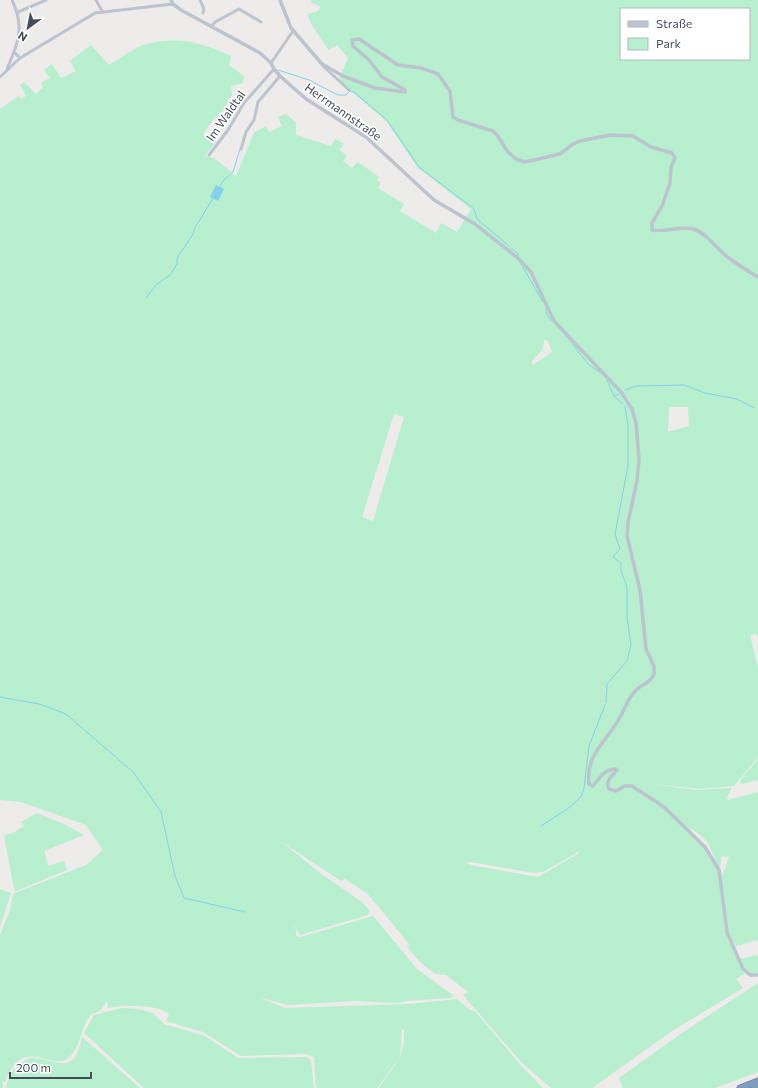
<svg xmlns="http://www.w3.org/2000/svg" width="758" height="1088" font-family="Commissioner,sans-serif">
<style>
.green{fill:#b7efcf;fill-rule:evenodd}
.water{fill:#83d2ed}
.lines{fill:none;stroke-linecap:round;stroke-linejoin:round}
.stream{stroke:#83d2ed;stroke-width:1}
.motorway-casing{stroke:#6c87a8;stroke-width:7}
.minor{stroke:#bcc5cf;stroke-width:3}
.tertiary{stroke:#bcc5cf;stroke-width:3.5}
.motorway{stroke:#819cbc;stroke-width:5.5}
.labels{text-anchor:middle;stroke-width:3.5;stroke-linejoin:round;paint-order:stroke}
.street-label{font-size:12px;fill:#444e59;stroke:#fff}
</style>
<rect width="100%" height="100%" fill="#eeebeb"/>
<g class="green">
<path d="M312,0h446v637l-2,-3 -6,1 8,33v89l-24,29 -34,3 -47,-5 42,6 37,-2 -5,9 1,3 30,-8v148l-22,6 -8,-15 -7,-52 8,-22 -7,-1 -2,11 -2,-1 -11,-25 -15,-12 -1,1 -22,-19 33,33 8,12 8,17 7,58 19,43 -8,5 7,9 -71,43 -80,57h-41l-30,-26 -58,-67 5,-3 -22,-17 -10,-1 -6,-4 -10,-8 -13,-15 3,-2 -43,-52 -22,-14 -4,2 -59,-39 38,31 42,29 8,9 -2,4 -68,20 -9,-14 5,9v6l5,1 72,-21 44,53 37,27 -4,2 -45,3 -6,2 -45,-2 -66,4 -29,-8 26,11 124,-4 48,-5 13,11 5,1 49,58 19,19h-164c14,-22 27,-30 25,-59h-2l-2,28 -23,31h-61l-2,-31 -8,-3 -65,2 -38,-24 -37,-11 3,-7c-9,-10 -48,-9 -61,-6l-1,-7c-3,4 -5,8 -8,10 -6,3 -8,3 -12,9 -7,13 -7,29 -19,38 -17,14 -45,-25 -63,24l-2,-1v7h-3v-153l10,-25 3,-15 2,-2 71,-28 17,-15 -17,-25 -65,-23 -21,-2v-691l19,-13 2,3 5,-3 -6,-11 4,-3 12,12 7,-7 -2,-4 9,-5 -6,-8 8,-6 9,14 15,-7 -6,-10 21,-16 18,20c11,-6 27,-19 38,-21 32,-8 55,-1 84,12l-2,9 15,11 -1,7 -12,3 1,9 -14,24 -3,-2 -12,17 14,6 -12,16 9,2 22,18 18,-43 12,-7 3,6 13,-6 -4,-9 8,-3 10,9v12l35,11 4,-7 9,5 -4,6 7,6 -4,5 9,7 6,-6 21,15 -2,3 4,3 -3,5 26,16 -4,7 36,22 5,-10 16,9 14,-23 -53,-41 -32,-47 -48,-41 10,-22 -11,-13 -8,5 -16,-23 -6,-13 12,-3 1,-5 -10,-4zM621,9h128v50h-128zM545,339l3,2 4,11 -19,13 -2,-3 11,-12zM669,407h19l1,19 -21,6zM394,414l10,3 -31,104 -11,-4zM578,852l1,1 -41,24 -68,-12 -4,-2 5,-1 63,11 9,-1z"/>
<path d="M758,759v21l-16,4 -2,-1 1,-4z"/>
<path d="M37,813l27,11 20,11 -40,16 4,15 16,-5 3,9 -51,21 -2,-2 -10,-54 9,-2 11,-7 -3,-4z"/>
<path d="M0,889l11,4 -11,34z"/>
<path d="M758,955v19h-5l-8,-4 -4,-11z"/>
<path d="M758,983v89l-43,16h-92l-4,-10 63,-45z"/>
<path d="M122,1008l17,1 14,4 11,11 41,12 33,22 69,-1 4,4 3,27h-170l-60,-55 10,-18z"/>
<path d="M82,1037l58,51h-134c2,-14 11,-24 24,-30 29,0 43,21 52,-21z"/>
</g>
<path class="water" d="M216,185l8,4 -6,12 -8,-4z"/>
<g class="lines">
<g class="stream">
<path d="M278,70l31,10 29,15h8l4,-4 4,1 33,28 32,47 55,42 3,10 32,27"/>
<path d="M220,187l3,-6 10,-9 7,-23"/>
<path d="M511,248l7,6v3"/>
<path d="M521,264l22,38"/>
<path d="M171,274l6,-10v-6l15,-22 3,-8 18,-30"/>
<path d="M146,298l10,-13 14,-10"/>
<path d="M546,307l1,8 6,7"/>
<path d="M558,327l14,16"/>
<path d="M573,345l15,19 13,9"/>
<path d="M607,380l7,16 9,8"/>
<path d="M625,390l11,-4 48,-1 21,8 32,6 17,9"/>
<path d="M614,396l5,-2"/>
<path d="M0,697l39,7 27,10 68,59 27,39 14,64 9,22 61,14"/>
<path d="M606,702l1,-18 20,-23 4,-16 -4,-26v-32l-6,-16v-8l-8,-6 7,-8 -5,-15 13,-68v-40l-3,-20"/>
<path d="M541,826l29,-19 11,-10 3,-9 5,-42 16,-41"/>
</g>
<g class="motorway-casing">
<g id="motorway">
<path d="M740,1088l18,-7"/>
<path d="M754,1088l4,-2"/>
</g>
</g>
<g class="minor">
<path d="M12,0c9,19 9,33 2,52l6,6"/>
<path d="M96,0l6,11"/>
<path d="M200,0l4,9 -1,4"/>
<path d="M18,12l28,-12"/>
<path d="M212,26l3,-4 24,-13 22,13"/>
<path d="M271,63l22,-32"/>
<path d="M323,66l26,24"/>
<path d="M7,69l7,-17"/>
<path d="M0,77l20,-19 75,-45 78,-9"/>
<path d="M241,149l5,-17 8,-12 4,-18 22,-26"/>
<path d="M209,155l19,-25 16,-27 30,-34"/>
</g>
<g class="tertiary">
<path d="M171,0l2,4 8,6 79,43 11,10 3,6 6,7 26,23 60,38 68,63 41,24 44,35 12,13 23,49 67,71 11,17 4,14 3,36 -2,22 -9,41 -1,14 13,54 6,59 8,17v8c-2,8 -12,10 -18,16 -8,8 -11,19 -17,29 -12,22 -34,36 -30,65l4,2c6,-8 12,-17 23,-17l1,1c-5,6 -12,11 -8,19l7,2 9,-5h7l32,21 41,40 14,23 8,62 16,37 7,6h8"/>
<path d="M280,0l11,28 31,36 21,12 32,12 30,4v-2l-23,-13 -13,-17 -16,-14 -1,-6 7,-1 39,26 23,3 17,6 12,17 3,26 5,3 35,11 4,4 11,17 8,7 9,3 35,-8 13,-10 7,-3 30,-6 23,1 18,11 21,6 3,5 -4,9 -1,16 -8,23 -10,17v7c8,3 29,-4 41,-1 14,4 24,21 36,29 9,7 19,13 29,19"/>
</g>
<use href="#motorway" class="motorway"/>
</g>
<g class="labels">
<g class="street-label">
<text transform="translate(343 112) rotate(35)" y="4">Herrmannstraße</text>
<text transform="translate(226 116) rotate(-55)" y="4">Im Waldtal</text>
</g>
</g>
<rect x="620" y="8" width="130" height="52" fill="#ffffff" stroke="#b4b8bd"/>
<rect x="628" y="21" width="20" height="6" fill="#bcc5cf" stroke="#b4b8bd"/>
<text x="656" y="28" font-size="12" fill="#444e59">Straße</text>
<rect x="628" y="38" width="20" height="12" fill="#b7efcf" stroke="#b4b8bd"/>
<text x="656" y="48" font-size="12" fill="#444e59">Park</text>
<g transform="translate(28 28) rotate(212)" stroke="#ffffff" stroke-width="3" paint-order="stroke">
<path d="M0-3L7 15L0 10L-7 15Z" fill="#444e59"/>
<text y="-6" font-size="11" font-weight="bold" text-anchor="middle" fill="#444e59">N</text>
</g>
<path d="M10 1072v6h81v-6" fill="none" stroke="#444e59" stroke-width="2"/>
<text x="16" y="1072" font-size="12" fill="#444e59" stroke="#ffffff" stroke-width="3" paint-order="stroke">200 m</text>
</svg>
